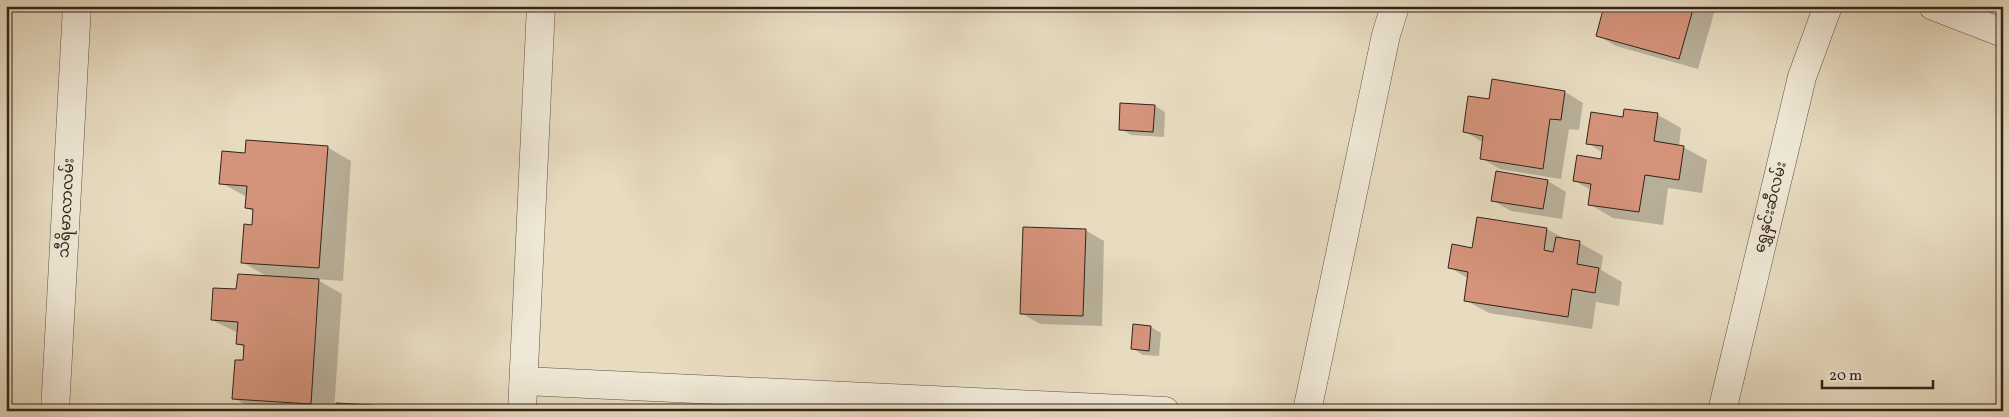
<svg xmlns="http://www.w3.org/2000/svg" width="2009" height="417" font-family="Vollkorn,'Noto Sans Myanmar',serif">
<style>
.shadow{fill:#0003}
.building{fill:#d4937a;stroke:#31241b}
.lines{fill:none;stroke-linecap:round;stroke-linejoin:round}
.street-casing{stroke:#5e5244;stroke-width:29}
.street{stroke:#efe8d6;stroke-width:28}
.labels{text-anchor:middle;stroke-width:4;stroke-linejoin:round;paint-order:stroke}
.street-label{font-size:15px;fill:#31241b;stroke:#efe8d6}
</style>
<rect width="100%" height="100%" fill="#e7dbc0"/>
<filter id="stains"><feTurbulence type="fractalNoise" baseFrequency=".004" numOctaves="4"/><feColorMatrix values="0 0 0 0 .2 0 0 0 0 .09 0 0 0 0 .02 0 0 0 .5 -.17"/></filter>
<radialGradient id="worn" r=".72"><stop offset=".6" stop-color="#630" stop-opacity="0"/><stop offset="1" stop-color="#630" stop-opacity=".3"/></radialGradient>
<g class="shadow">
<path d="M318,6h38v3z"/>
<path d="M1605,6h111l-18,63 -82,-23 -19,-11z"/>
<path d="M1565,92l18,11 -4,27 -10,-1 -8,50 -61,-10 -19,-11 3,-15 -20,-12 26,-30z"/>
<path d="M1155,106l10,6 -1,25 -33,-2 -10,-6z"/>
<path d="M1658,115l23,13 -2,18 4,1 24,13 -5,33 -34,-5 -5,37 -50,-7 -24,-14 2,-14 -16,-9 27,-21 1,-7 -15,-10 36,-25z"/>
<path d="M327,147l24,14 -8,120 -27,-2 26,15 -8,117h-79l-21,-13 10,-36 1,-14 -7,-4v-11l-26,-13 25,-30 31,-13 -26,-15 11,-36 1,-14 -8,-5 1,-10 -26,-14 25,-29z"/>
<path d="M1548,181l18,11 -4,27 -51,-8 -19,-11z"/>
<path d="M1478,218l69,11 20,11 13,3 23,13 -2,14 21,12 -3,24 -23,-4 -4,27 -103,-16 -24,-13 4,-21 -20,-12 24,-18z"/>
<path d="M1085,230l19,11 -2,85 -62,-2 -19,-11z"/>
<path d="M1151,327l10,6 -2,23 -16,-1 -11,-7z"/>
<path d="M372,406l7,5h-42z"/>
</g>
<g class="building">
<path d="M1604,6h90l-15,53 -83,-23z"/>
<path d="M1492,79l73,12 -4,29 -11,-1 -7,50 -63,-10 3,-23 -20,-4 5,-36 21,3z"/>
<path d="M1120,103l35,2 -2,27 -34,-2z"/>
<path d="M1624,109l34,4 -4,28 30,5 -5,34 -34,-5 -6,37 -51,-7 3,-21 -18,-3 4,-26 24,4 2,-13 -17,-2 5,-32 32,5z"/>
<path d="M246,140l82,6 -9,122 -78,-5 3,-39 8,1 1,-16 -8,-1 2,-22 -28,-2 3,-33 23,2z"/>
<path d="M1496,171l52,9 -5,29 -52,-8z"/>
<path d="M1477,217l70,11 -3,22 9,2 3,-15 24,4 -3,23 22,4 -4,25 -23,-4 -4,28 -104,-16 4,-29 -20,-4 4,-24 20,4z"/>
<path d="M1023,227l63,2 -3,87 -63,-2z"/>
<path d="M238,274l81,5 -8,125 -79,-5 3,-39h8l1,-15 -8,-1 2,-22 -27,-2 2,-32 23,1z"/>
<path d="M1133,324l18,2 -2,25 -18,-2z"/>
<path d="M336,403l36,2v6h-36z"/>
</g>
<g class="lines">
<g class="street-casing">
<g id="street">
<path d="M1933,6l70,27"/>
<path d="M524,381l641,30"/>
<path d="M55,411l22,-405"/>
<path d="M522,411l19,-405"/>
<path d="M1307,411l79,-376 9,-29"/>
<path d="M1722,411l80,-334 26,-71"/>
</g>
</g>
<use href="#street" class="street"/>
</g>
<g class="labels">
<g class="street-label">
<text transform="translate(1770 207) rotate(-76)" y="5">ရွှေနှင်းဆီလမ်း</text>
<text transform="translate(66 208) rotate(-87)" y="5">သီရိမာလာလမ်း</text>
</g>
</g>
<rect width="2009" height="417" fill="none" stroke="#e7dbc0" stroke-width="25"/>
<rect x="8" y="8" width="1994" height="402" fill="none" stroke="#31241b" stroke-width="2.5"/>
<rect x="12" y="12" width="1984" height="392" fill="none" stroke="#31241b"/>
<path d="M1822 380v8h111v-8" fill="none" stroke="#31241b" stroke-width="2.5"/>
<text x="1829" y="380" font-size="15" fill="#31241b" stroke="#efe8d6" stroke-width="4" paint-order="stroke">20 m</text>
<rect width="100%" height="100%" filter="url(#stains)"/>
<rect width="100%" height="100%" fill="url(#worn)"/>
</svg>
